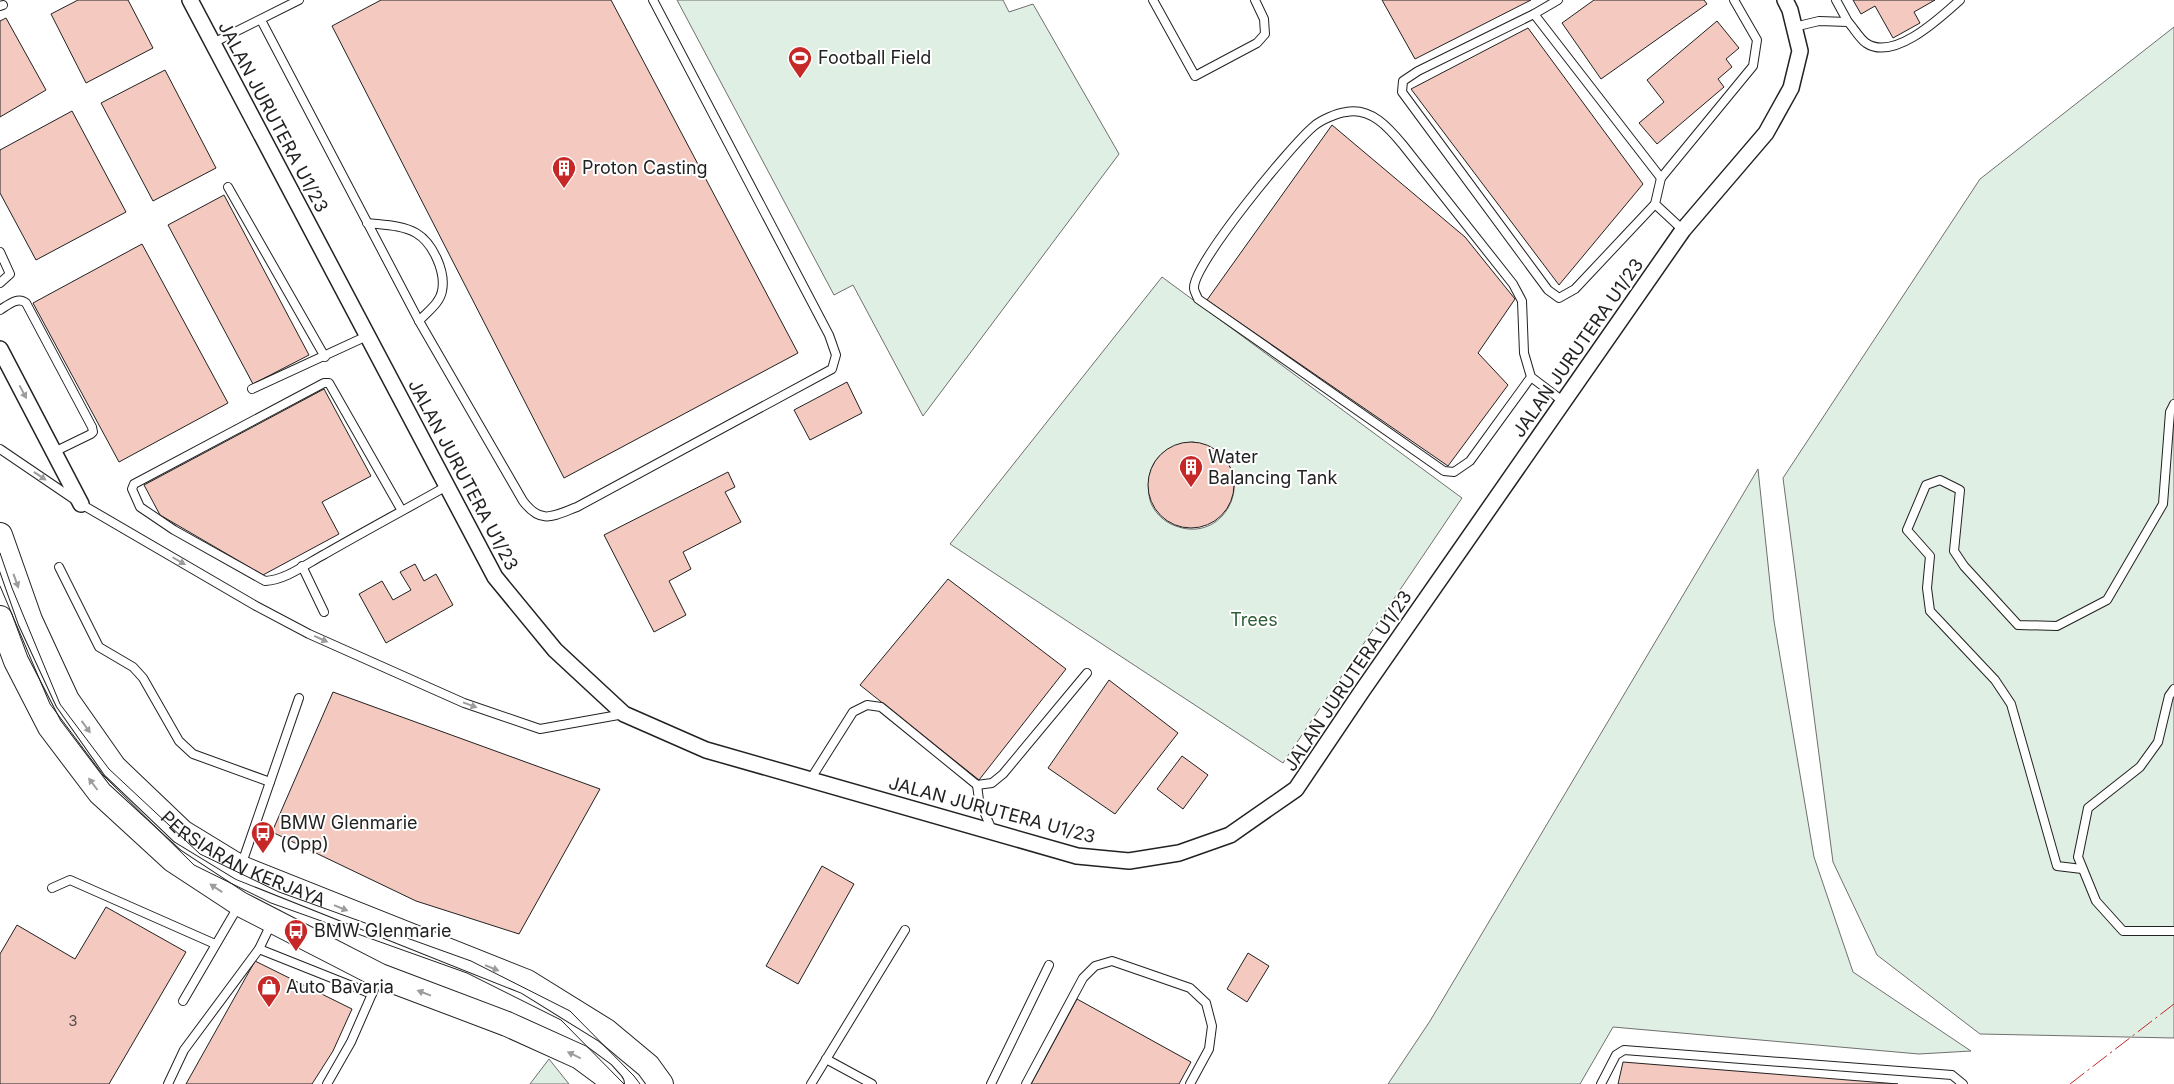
<svg xmlns="http://www.w3.org/2000/svg" width="2174" height="1084" font-family="Inter,sans-serif">
<style>
.green{fill:#e0efe3;stroke:#6f6f6f;fill-rule:evenodd}
.building{fill:#f3c9c0;stroke:#222}
.lines{fill:none;stroke-linecap:round;stroke-linejoin:round}
.lane-casing{stroke:#222;stroke-width:10}
.street-casing{stroke:#222;stroke-width:18}
.primary-casing{stroke:#222;stroke-width:26}
.lane{stroke:#fff;stroke-width:8}
.street{stroke:#fff;stroke-width:15}
.primary{stroke:#fff;stroke-width:24}
.tram{stroke:#222;stroke-width:1}
.power{stroke:#c62828;stroke-width:1;stroke-dasharray:18 4 2.5 4;stroke-linecap:butt}
.oneway{fill:#9c9c9c}
.labels{text-anchor:middle;stroke-width:4;stroke-linejoin:round;paint-order:stroke}
.number-label{font-size:15px;fill:#564c4a}
.poi-label{font-size:18px;fill:#222;stroke:#fff;text-anchor:start}
.street-label{font-size:18px;fill:#222;stroke:#fff}
.park-label{font-size:18px;fill:#2f5e38;stroke:#fff}
</style>
<rect width="100%" height="100%" fill="#fff"/>
<g class="green">
<path d="M677,0h326l6,12 24,-8 86,150 -196,262 -70,-131 -19,10z"/>
<path d="M2174,27v1011l-194,-4 -103,-79 -44,-93 -50,-384 197,-299z"/>
<path d="M1162,277l300,221 -179,265 -333,-219zM1193,442c74,16 37,110 -22,82 -11,-5 -21,-17 -22,-29 -4,-32 13,-50 44,-53z"/>
<path d="M1758,469l16,152 40,236 39,115 118,79 -52,3 -306,-27 -33,57h-192l42,-63z"/>
<path d="M549,1059l20,25h-39z"/>
</g>
<g class="building">
<path d="M78,0h50l25,48 -67,35 -35,-69z"/>
<path d="M381,0h230l187,353 -234,125 -232,-452z"/>
<path d="M1382,0h149l-116,59z"/>
<path d="M1594,0h110l3,4 -106,75 -39,-56z"/>
<path d="M1853,0h82l-21,12 6,11 -27,15 -18,-32 -14,8z"/>
<path d="M6,18l40,72 -46,27v-96z"/>
<path d="M1717,21l22,27 -13,11 6,8 -14,12 6,8 -67,57 -18,-21 25,-21 -17,-22z"/>
<path d="M1528,28l115,156 -84,101 -148,-196z"/>
<path d="M165,70l51,98 -63,33 -52,-98z"/>
<path d="M72,111l54,101 -90,48 -36,-67v-43z"/>
<path d="M1332,125l133,112 50,62 -37,54 30,32 -60,81 -241,-166z"/>
<path d="M224,195l85,160 -56,29 -85,-159z"/>
<path d="M142,244l86,159 -109,59 -86,-159z"/>
<path d="M847,382l15,31 -52,27 -16,-30z"/>
<path d="M324,389l47,87 -49,26 17,32 -76,41 -103,-60 -16,-30z"/>
<circle cx="1191" cy="485" r="43"/>
<path d="M728,472l7,15 -10,5 16,30 -58,30 8,17 -22,12 17,34 -32,17 -50,-97z"/>
<path d="M415,564l9,17 12,-7 17,31 -67,38 -27,-49 23,-13 11,19 18,-10 -11,-18z"/>
<path d="M948,579l118,90 -87,111 -119,-95z"/>
<path d="M1109,680l69,53 -63,81 -67,-46z"/>
<path d="M333,692l267,97 -81,145 -103,-33 -144,-69z"/>
<path d="M1182,756l26,19 -25,34 -26,-20z"/>
<path d="M822,866l32,18 -56,100 -32,-18z"/>
<path d="M106,907l80,45 -77,132h-109v-130l17,-29 58,34z"/>
<path d="M1248,953l21,13 -22,36 -20,-13z"/>
<path d="M255,961l97,48 -19,42 -21,33h-126z"/>
<path d="M1077,999l114,63 -12,22h-148z"/>
<path d="M1623,1062l275,22h-280z"/>
</g>
<g class="lines">
<g class="lane-casing">
<g id="lane">
<path d="M1153,0l42,76 62,-33 8,-9 -1,-15 -9,-19"/>
<path d="M1836,0l12,22"/>
<path d="M0,6l3,-1"/>
<path d="M1534,14l24,-14"/>
<path d="M261,20l158,301 104,180c18,24 30,15 54,6l255,-138 4,-14 -7,-20 -176,-335"/>
<path d="M1794,27l25,-6 29,1c6,6 11,16 18,21 28,19 75,-26 94,-43"/>
<path d="M213,43l86,-43"/>
<path d="M228,187l97,170"/>
<path d="M1655,204l-80,85 -16,9 -11,-8 -146,-198 1,-11 15,-10 116,-57 127,164"/>
<path d="M367,223c16,2 35,2 49,10 17,10 30,39 26,58 -2,12 -15,21 -23,30"/>
<path d="M1683,230l-28,-26 6,-26 92,-112 4,-26 -23,-40"/>
<path d="M0,252l10,22 -10,9"/>
<path d="M0,310c8,-5 18,-14 26,-7l66,124 1,5 -2,2 -37,18"/>
<path d="M1531,377l-61,84 -16,11 -10,-1 -246,-172c-1,-3 -4,-8 -4,-11 -1,-24 98,-144 120,-162 7,-6 23,-13 32,-14 25,-5 43,16 57,33l110,139 9,17 2,52 7,24 33,25"/>
<path d="M252,389l115,-53"/>
<path d="M0,449l81,55 175,102 53,28 155,69 76,26 84,-15"/>
<path d="M402,511l-73,-128h-5l-190,101 -2,5 8,18 34,23 91,51c21,-1 41,-17 60,-27 40,-23 81,-45 122,-68"/>
<path d="M302,566l22,46"/>
<path d="M59,567l40,80 34,20 10,11 36,63 14,13 77,28"/>
<path d="M2174,689l-5,7 -11,46 -18,25 -52,41 -10,49 18,44 27,30h51"/>
<path d="M810,780l43,-68 14,-7 14,2 96,78 15,-2 11,-9 84,-101"/>
<path d="M977,785l2,15 13,30"/>
<path d="M241,866l58,-168"/>
<path d="M2082,869l-25,-3 -46,-162 -16,-24 -65,-69 -3,-23 3,-32 -23,-26 19,-45 14,-5 20,10 -6,61 10,15 54,59 39,1 50,-26 56,-96 7,-92 4,-8"/>
<path d="M52,888l18,-8 145,64"/>
<path d="M259,949l113,45"/>
<path d="M183,1001l56,-96"/>
<path d="M826,1059l46,25"/>
<path d="M168,1084l16,-34 75,-101 13,-27"/>
<path d="M327,1084l24,-42 28,-64"/>
<path d="M811,1084l94,-154"/>
<path d="M991,1084l58,-119"/>
<path d="M1026,1084l57,-106 12,-12 17,-5 78,27 16,15 6,23 -3,23 -19,35"/>
<path d="M1601,1084l15,-29 8,-5 328,25 11,9"/>
</g>
</g>
<g class="street-casing">
<g id="street">
<path d="M190,0l305,577 60,73 69,64 82,36 371,106 52,5 50,-8 51,-18 66,-46 66,-98 321,-461 83,-97 25,-45 9,-37 -10,-41 -5,-10"/>
<path d="M0,349l81,155"/>
</g>
</g>
<g class="primary-casing">
<g id="primary">
<path id="s1" d="M0,535l30,85 37,80 47,67 68,65 59,36 286,114 79,49 42,35 13,18"/>
<path d="M0,618l16,43 34,66 50,66 73,67 67,44 140,72 127,48 73,33 23,17 9,10"/>
</g>
</g>
<use href="#lane" class="lane"/>
<use href="#street" class="street"/>
<use href="#primary" class="primary"/>
<g class="tram">
<path d="M0,553l12,35 48,116 49,65 91,85 79,38 192,69 99,50 64,65 6,8"/>
<path d="M0,586l50,118 53,71 91,90 77,38 196,70 94,47 63,64"/>
</g>
<path class="power" d="M2070,1084l104,-80"/>
</g>
<defs><path id="oneway-solid" d="M-6-.8H1V-3.2L6.5 0L1 3.2V.8H-6Z" transform="scale(1.25)"/></defs>
<g class="oneway">
<use href="#oneway-solid" transform="translate(23 392) rotate(62)"/>
<use href="#oneway-solid" transform="translate(40 476) rotate(34)"/>
<use href="#oneway-solid" transform="translate(179 561) rotate(30)"/>
<use href="#oneway-solid" transform="translate(16 581) rotate(70)"/>
<use href="#oneway-solid" transform="translate(321 639) rotate(24)"/>
<use href="#oneway-solid" transform="translate(470 705) rotate(20)"/>
<use href="#oneway-solid" transform="translate(86 727) rotate(54)"/>
<use href="#oneway-solid" transform="translate(93 784) rotate(-127)"/>
<use href="#oneway-solid" transform="translate(216 888) rotate(-147)"/>
<use href="#oneway-solid" transform="translate(341 908) rotate(22)"/>
<use href="#oneway-solid" transform="translate(492 968) rotate(22)"/>
<use href="#oneway-solid" transform="translate(424 993) rotate(-159)"/>
<use href="#oneway-solid" transform="translate(574 1055) rotate(-154)"/>
</g>
<defs>
<g id="stadium-pin" transform="scale(1.25)"><path d="M0 17L-7.5 6A9.5 9.5 0 1 1 7.5 6Z" fill="#c62828" stroke="#fff"/><path d="M0-5a6.5 5 0 1 0 0 10a6.5 5 0 1 0 0-10ZM-3.5-1.8h7v3.6h-7Z" fill="#fff"/></g>
<g id="building-pin" transform="scale(1.25)"><path d="M0 17L-7.5 6A9.5 9.5 0 1 1 7.5 6Z" fill="#c62828" stroke="#fff"/><path d="M-4-6H4V6H1V3H-1V6H-4ZM-2.5-4.3h1.7v1.8h-1.7ZM.8-4.3h1.7v1.8H.8ZM-2.5-1h1.7V.8h-1.7ZM.8-1h1.7V.8H.8Z" fill="#fff"/></g>
<g id="bus-pin" transform="scale(1.25)"><path d="M0 17L-7.5 6A9.5 9.5 0 1 1 7.5 6Z" fill="#c62828" stroke="#fff"/><path d="M-5-6H5V4H4V6H2V4H-2V6H-4V4H-5ZM-3.5-4V0h7V-4ZM-3.5 1.2v1.5H-2V1.2ZM2 1.2v1.5H3.5V1.2Z" fill="#fff"/></g>
<g id="shop-pin" transform="scale(1.25)"><path d="M0 17L-7.5 6A9.5 9.5 0 1 1 7.5 6Z" fill="#c62828" stroke="#fff"/><path d="M-5-2.5h2.3a2.7 3.5 0 0 1 5.4 0H5L5.5 6h-11ZM-1.5-2.5h3a1.5 2.3 0 0 0-3 0Z" fill="#fff"/></g>
</defs>
<g fill-rule="evenodd">
<use href="#stadium-pin" x="800" y="58"/>
<use href="#building-pin" x="564" y="168"/>
<use href="#building-pin" x="1191" y="467"/>
<use href="#bus-pin" x="263" y="833"/>
<use href="#bus-pin" x="296" y="931"/>
<use href="#shop-pin" x="269" y="987"/>
</g>
<g class="labels">
<g class="number-label">
<text x="73" y="1026">3</text>
</g>
<g class="poi-label">
<text x="818" y="64">Football Field</text>
<text x="582" y="174">Proton Casting</text>
<text x="1208" y="463">Water<tspan x="1208" dy="21">Balancing Tank</tspan></text>
<text x="280" y="829">BMW Glenmarie<tspan x="280" dy="21">(Opp)</tspan></text>
<text x="314" y="937">BMW Glenmarie</text>
<text x="286" y="993">Auto Bavaria</text>
</g>
<g class="street-label">
<text transform="translate(273 117) rotate(62)" y="6">JALAN JURUTERA U1/23</text>
<text transform="translate(1578 348) rotate(-55)" y="6">JALAN JURUTERA U1/23</text>
<text transform="translate(463 475) rotate(62)" y="6">JALAN JURUTERA U1/23</text>
<text transform="translate(1348 681) rotate(-56)" y="6">JALAN JURUTERA U1/23</text>
<text transform="translate(992 810) rotate(15)" y="6">JALAN JURUTERA U1/23</text>
<text dy="6" stroke="none"><textPath href="#s1" startOffset="421">PERSIARAN KERJAYA</textPath></text>
</g>
<g class="park-label">
<text x="1254" y="626">Trees</text>
</g>
</g>
</svg>
